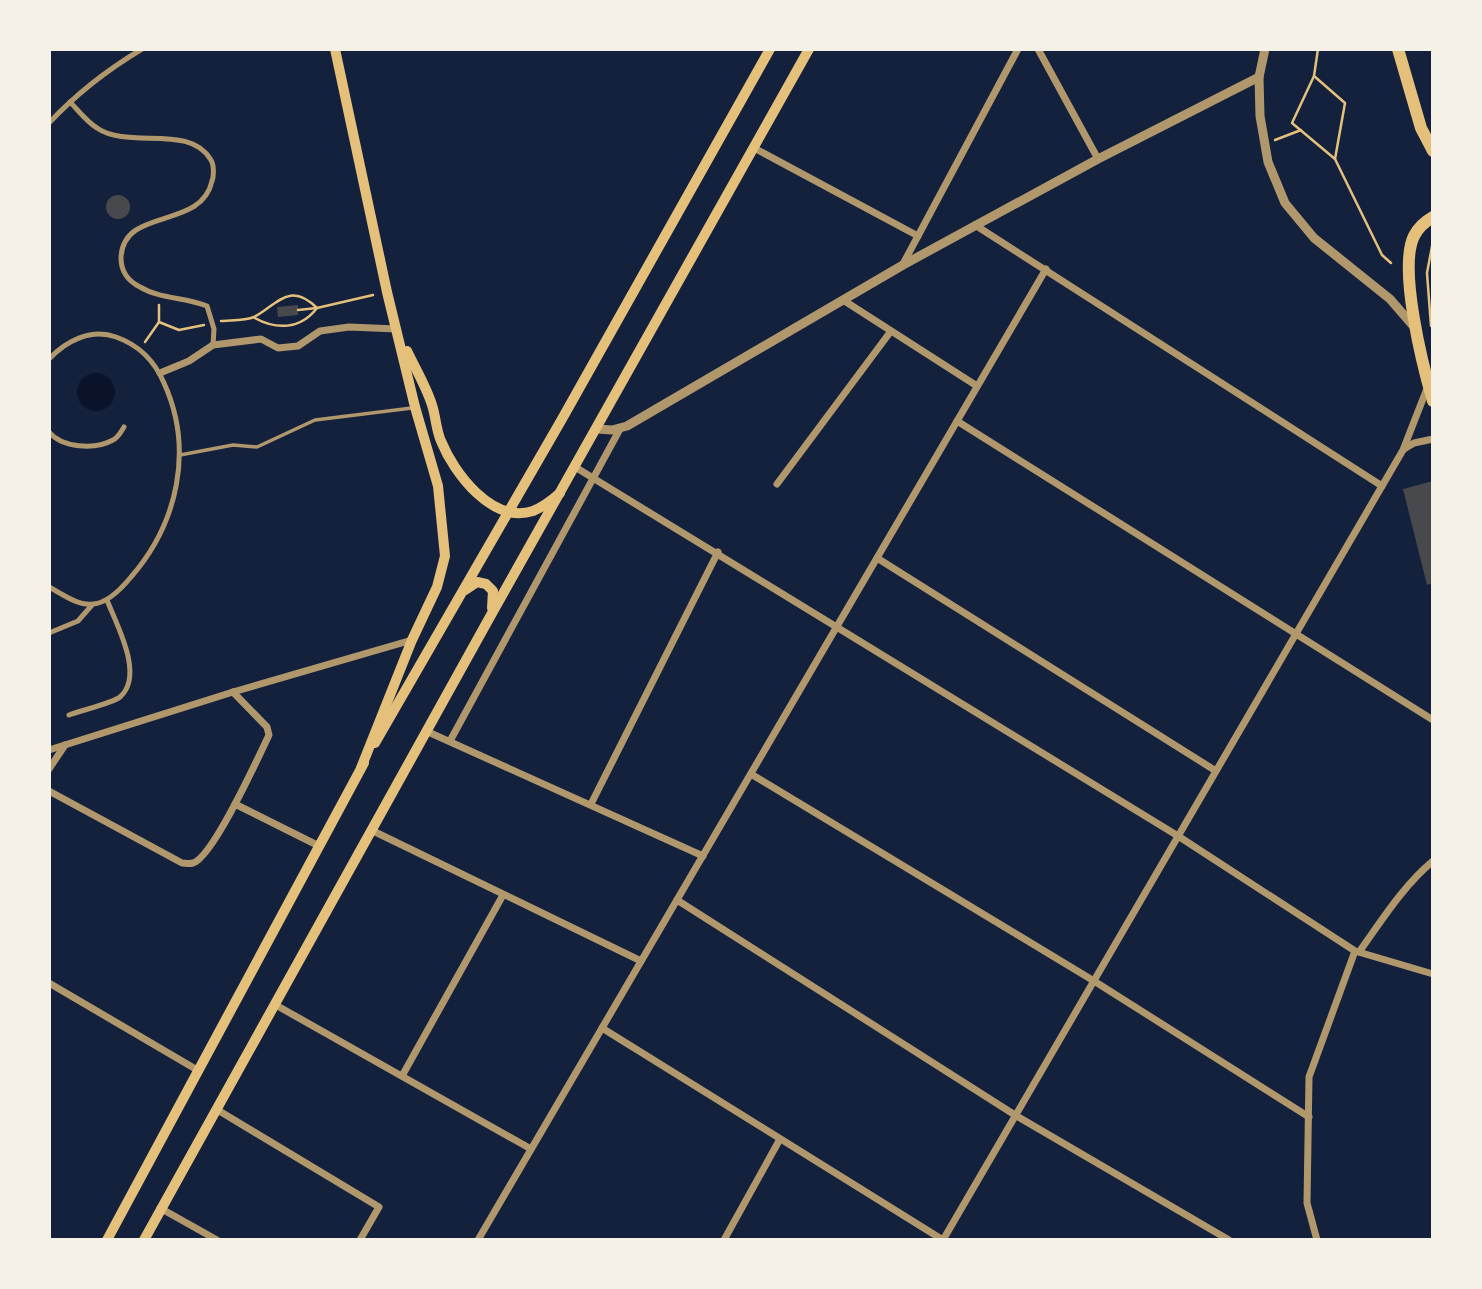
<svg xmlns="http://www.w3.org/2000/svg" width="1482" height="1289" font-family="'Noto Sans',sans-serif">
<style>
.water{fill:#0b132b}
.building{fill:#48494c}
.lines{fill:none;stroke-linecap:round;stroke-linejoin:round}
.path{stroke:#e5c07b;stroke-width:2.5}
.service{stroke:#b1986c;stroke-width:3.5}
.pedestrian{stroke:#b1986c;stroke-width:5}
.minor{stroke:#b1986c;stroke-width:7}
.tertiary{stroke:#b1986c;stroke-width:9}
.secondary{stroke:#e5c07b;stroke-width:10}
.primary{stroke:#e5c07b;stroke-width:10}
.trunk{stroke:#e5c07b;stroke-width:12}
</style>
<rect width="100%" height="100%" fill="#14213d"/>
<circle class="water" cx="96" cy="392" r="19"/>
<g class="building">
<circle cx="118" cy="207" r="12"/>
<path d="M298,305v10l-20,2 -1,-10z"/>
<path d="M1433,481v102l-6,2 -24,-96z"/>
</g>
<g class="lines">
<g class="path">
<path d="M1318,49l-4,27 31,27 -10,56 47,96 9,8"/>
<path d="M1314,76l-22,47 43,36"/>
<path d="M1275,140l26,-10"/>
<path d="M159,305v17l20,8 25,-5"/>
<path d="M298,310l19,-2 56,-13"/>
<path d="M221,321c9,-1 24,0 33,-4 22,-11 35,-37 63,-9 -17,22 -41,22 -64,9"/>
<path d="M1431,326l-4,-53 6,-32"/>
<path d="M145,342l14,-20"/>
</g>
<path class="service" d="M180,455l53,-10 24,2 58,-27 97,-12"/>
<g class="pedestrian">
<path d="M70,102c8,8 17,20 27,26 32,22 93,-5 114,32 3,5 3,16 1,21 -11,50 -89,25 -91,77 0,14 7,23 19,29 20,12 45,10 67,19l7,23 -1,16"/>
<path d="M49,123c28,-30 58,-53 93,-74"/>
<path d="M49,359c17,-18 42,-31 67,-22 23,8 39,25 48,46 30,66 14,140 -33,194 -9,11 -23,26 -38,27 -15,2 -31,-10 -44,-17"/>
<path d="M49,432c13,16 46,18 64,8 5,-2 8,-8 11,-13"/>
<path d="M49,633l29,-12 14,-16"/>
<path d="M69,715c10,-4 44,-12 51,-18 25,-22 -4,-73 -13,-97"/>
</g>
<g class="minor">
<path d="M1038,49l60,110"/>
<path d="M754,148l164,88"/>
<path d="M975,225l407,261"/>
<path d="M903,264l115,-215"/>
<path d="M843,300l134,86"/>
<path d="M160,373l29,-12 24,-16 48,-6 17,9 20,-2 22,-15 29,-4 48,2"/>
<path d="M957,421l476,299"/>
<path d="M1404,449l10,-6 19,-4"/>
<path d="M575,467l603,369 177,115 78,23"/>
<path d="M777,484l114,-153"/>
<path d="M877,558l339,213"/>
<path d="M426,731l277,125"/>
<path d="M450,741l170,-312"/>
<path d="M49,750l184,-58 179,-52"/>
<path d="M49,769l16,-24"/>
<path d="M751,774l343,207 215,136"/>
<path d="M49,791l133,72c3,0 7,1 11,0 20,-6 65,-105 76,-128l-2,-8 -34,-35"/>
<path d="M235,804l84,42"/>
<path d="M591,804l127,-252"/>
<path d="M371,830l270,131"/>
<path d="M677,900l338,215 214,125"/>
<path d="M1359,952c23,-32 44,-66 74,-91"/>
<path d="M49,983l150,88"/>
<path d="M274,1004l257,145"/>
<path d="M602,1028l341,212"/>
<path d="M402,1076l101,-181"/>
<path d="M216,1109l163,98 -19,33"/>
<path d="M160,1208l57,32"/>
<path d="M478,1240l568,-971"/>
<path d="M724,1240l56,-101"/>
<path d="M943,1240l460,-790 25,-64"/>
<path d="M1317,1240l-10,-37 2,-126 46,-126"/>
</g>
<g class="tertiary">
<path d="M1265,49l-6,28 1,39 8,46 17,41 29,35 76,61 26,30"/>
<path d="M597,429l15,1 15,-4 276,-161 195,-106 161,-82"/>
</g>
<g class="secondary">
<path d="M465,590l12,-8 9,2 7,7 -1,17"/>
<path d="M375,743l187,-324 208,-370"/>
<path d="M107,1240l257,-477"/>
<path d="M144,1240l347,-625 318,-566"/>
</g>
<g class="primary">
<path d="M335,49l52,243 28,115 23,79 7,70 -8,31 -25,53 -51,128"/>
<path d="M407,351c8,17 19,35 25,54 4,12 4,25 9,36 13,32 51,83 92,70 10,-4 18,-10 27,-18"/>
</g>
<g class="trunk">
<path d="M1398,49l23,79 12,23"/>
<path d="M1433,217c-7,4 -15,11 -19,19 -16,32 9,131 19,165"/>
</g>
</g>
<rect width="1482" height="1289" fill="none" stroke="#f6f1e7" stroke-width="102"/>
</svg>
